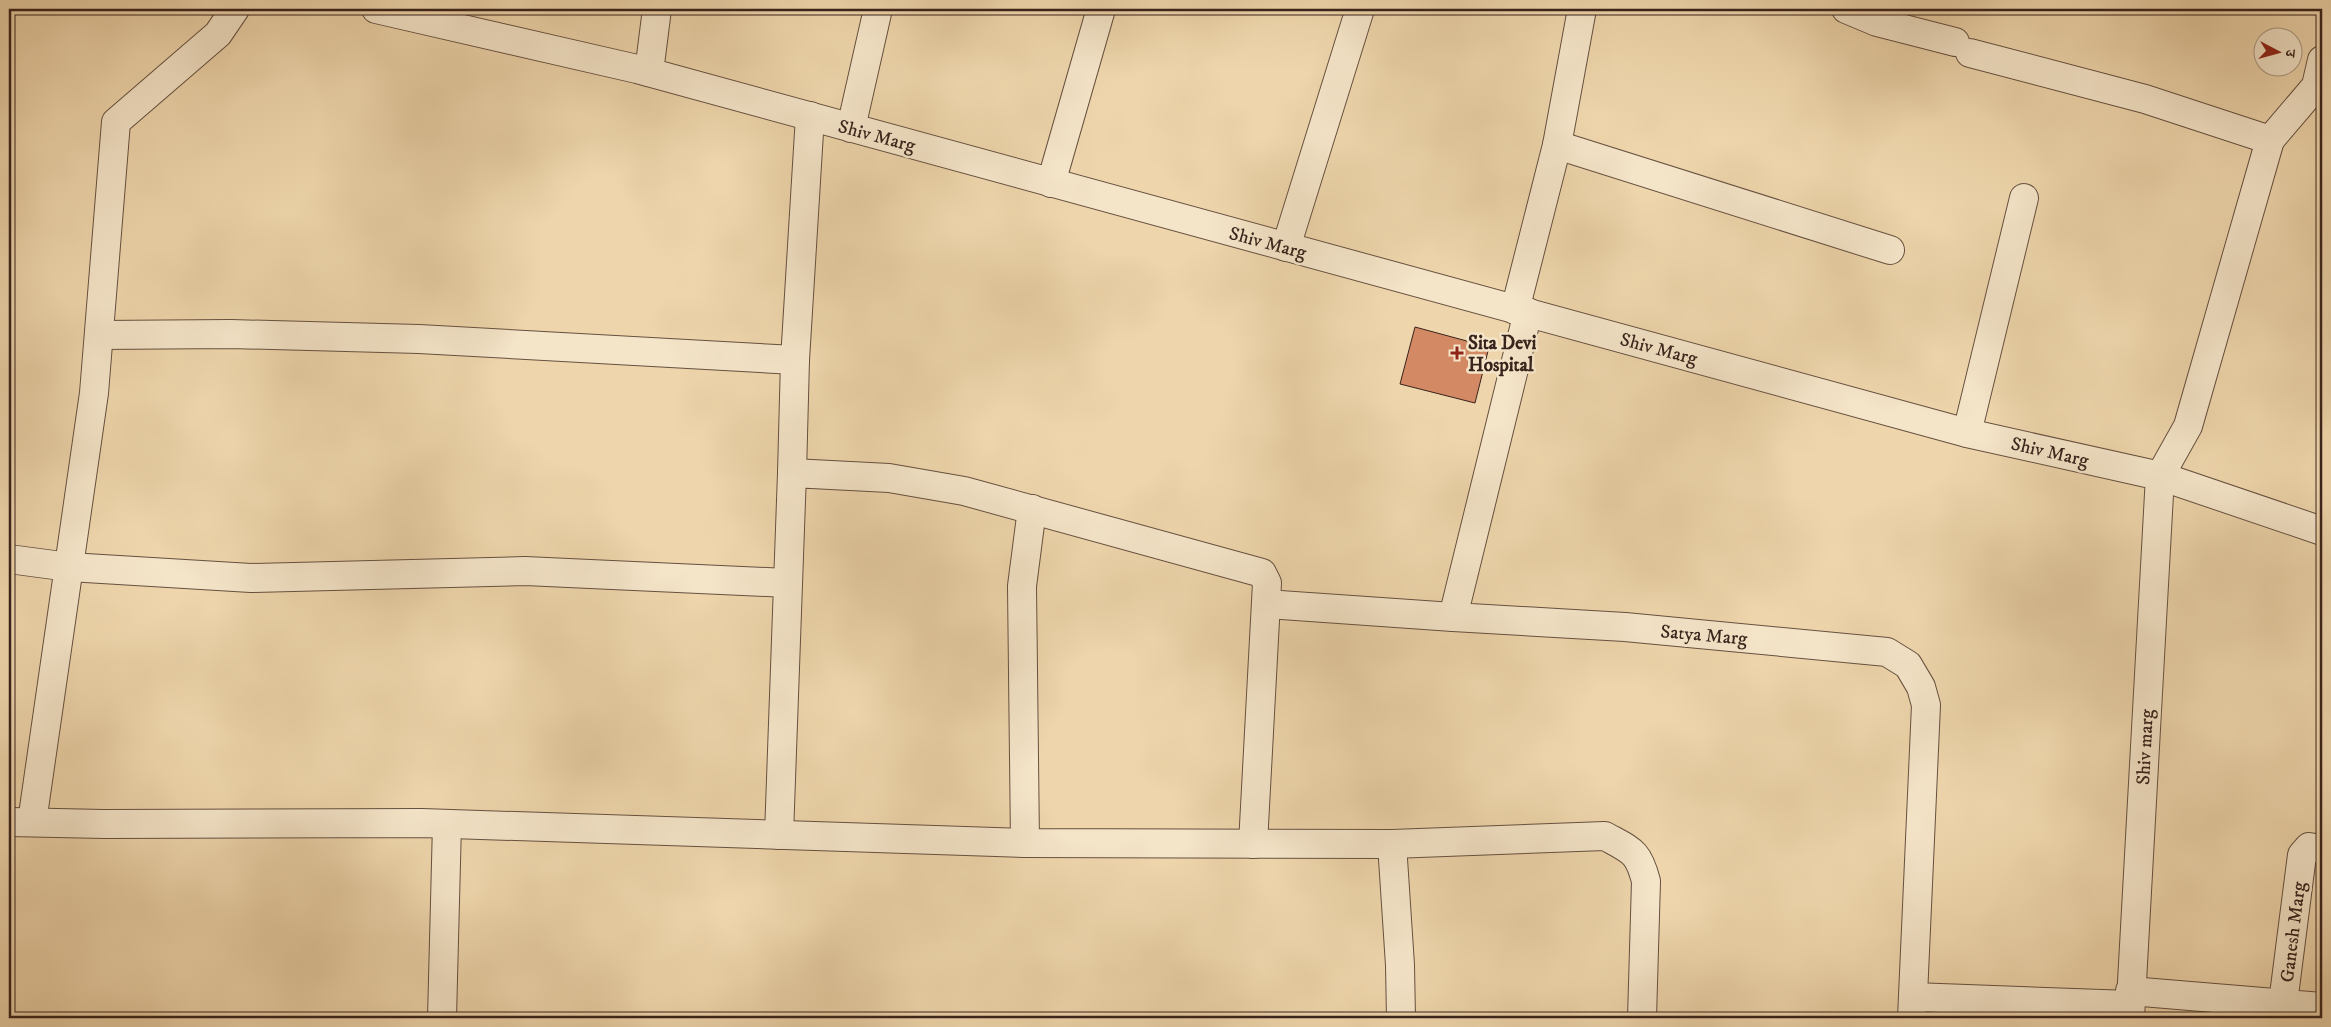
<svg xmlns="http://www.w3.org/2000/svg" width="2331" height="1027" font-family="'IM FELL DW Pica','Noto Serif Devanagari',serif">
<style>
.building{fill:#d48965;stroke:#38231c}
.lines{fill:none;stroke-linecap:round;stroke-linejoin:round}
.minor-casing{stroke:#665040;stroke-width:30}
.minor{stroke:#f4e4c8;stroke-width:28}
.poi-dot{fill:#8f2418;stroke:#f4e4c8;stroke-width:2}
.labels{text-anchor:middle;stroke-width:5;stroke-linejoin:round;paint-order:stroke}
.street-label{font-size:19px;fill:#38231c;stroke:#f4e4c8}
.poi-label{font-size:19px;font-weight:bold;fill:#38231c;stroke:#f4e4c8;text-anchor:start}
</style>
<rect width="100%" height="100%" fill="#eed5ab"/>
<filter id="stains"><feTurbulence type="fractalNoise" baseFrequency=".004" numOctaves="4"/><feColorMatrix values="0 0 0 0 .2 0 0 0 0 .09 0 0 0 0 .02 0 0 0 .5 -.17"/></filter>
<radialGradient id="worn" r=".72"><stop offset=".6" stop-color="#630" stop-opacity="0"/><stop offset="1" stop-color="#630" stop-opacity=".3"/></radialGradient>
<path class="building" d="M1415,327l74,20 -14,56 -75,-19z"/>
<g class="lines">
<g class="minor-casing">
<g id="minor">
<path d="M376,9l261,60 1330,364 193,43 162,55"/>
<path d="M1846,9l31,13 78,20"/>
<path d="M1970,53l175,46 125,41 -82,286 -28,50 -30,542"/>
<path d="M649,72l8,-63"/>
<path d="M851,128l27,-119"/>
<path d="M2270,140l46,-54 6,-26"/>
<path d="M1557,145l333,105"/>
<path d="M1051,183l50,-174"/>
<path d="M1286,247l74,-238"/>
<path d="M1515,310l42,-165 25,-136"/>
<path d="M1528,312l-75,305 172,10 262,25 21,13 13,22 5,18 -14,313"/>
<path d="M99,335l132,-1 188,5 376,21"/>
<path d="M1967,433l57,-235"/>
<path d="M792,473l3,-113 15,-244"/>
<path d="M9,559l60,8 182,11 274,-7 262,12"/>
<path d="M1266,604l187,13"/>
<path d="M9,822l95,2 318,-1 603,20 367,1"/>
<path d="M32,822l62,-429 22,-271 102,-88 17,-25"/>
<path d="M779,835l13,-362 97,5 75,13 298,82 5,10 -14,261"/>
<path d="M1025,843l-3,-257 10,-77"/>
<path d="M2130,991l192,16"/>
<path d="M1913,997l217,8"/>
<path d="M2283,1003l19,-148 7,-8 13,2"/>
<path d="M442,1018l5,-194"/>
<path d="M1401,1018l-1,-53 -8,-121 213,-8c27,15 33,15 41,45l-4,137"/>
</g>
</g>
<use href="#minor" class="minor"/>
</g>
<path class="poi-dot" d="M1454.5 345.5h5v5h5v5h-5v5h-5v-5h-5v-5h5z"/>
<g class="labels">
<g class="street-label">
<text transform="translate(877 135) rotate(15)" y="7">Shiv Marg</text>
<text transform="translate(1268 242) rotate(15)" y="7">Shiv Marg</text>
<text transform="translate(1659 348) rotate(15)" y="7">Shiv Marg</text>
<text transform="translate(2050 451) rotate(13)" y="7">Shiv Marg</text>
<text transform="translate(1704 634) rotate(5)" y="7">Satya Marg</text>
<text transform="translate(2144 747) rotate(-87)" y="7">Shiv marg</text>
<text transform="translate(2292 932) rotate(-83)" y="7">Ganesh Marg</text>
</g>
<g class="poi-label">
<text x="1468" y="349">Sita Devi<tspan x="1468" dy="22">Hospital</tspan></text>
</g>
</g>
<rect width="2331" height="1027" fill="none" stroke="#eed5ab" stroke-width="30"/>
<rect x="10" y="10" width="2311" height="1007" fill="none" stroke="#38231c" stroke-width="2.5"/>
<rect x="15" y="15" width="2301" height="997" fill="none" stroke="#38231c"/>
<g transform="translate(2278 52) rotate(96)"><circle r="24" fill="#f4e4c8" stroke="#a99783"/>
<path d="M0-4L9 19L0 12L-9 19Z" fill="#8f2418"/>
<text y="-8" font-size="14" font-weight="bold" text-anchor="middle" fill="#38231c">उ</text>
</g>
<rect width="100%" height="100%" filter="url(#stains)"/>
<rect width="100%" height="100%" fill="url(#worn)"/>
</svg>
